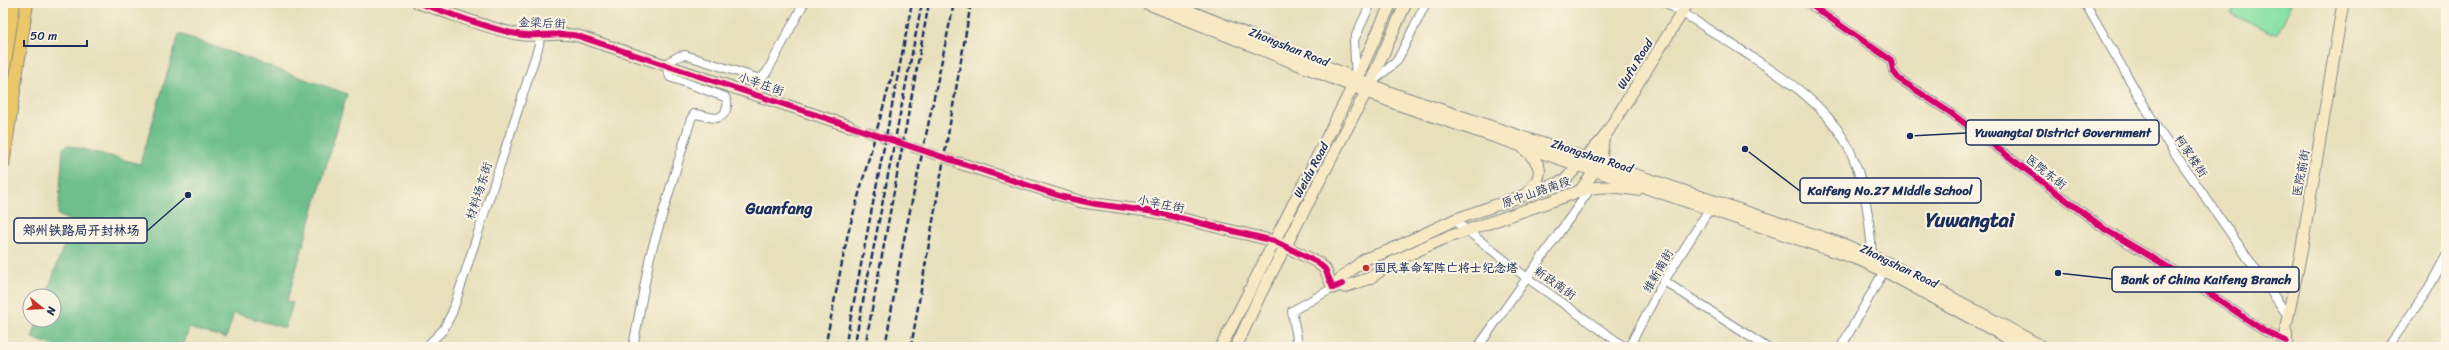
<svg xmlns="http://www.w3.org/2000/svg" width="2449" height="350" font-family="Sriracha,'LXGW WenKai TC',sans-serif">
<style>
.green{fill:#88e1a6;stroke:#528882}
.forest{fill:#6ebf8b;stroke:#447774}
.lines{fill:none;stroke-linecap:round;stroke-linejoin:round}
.secondary-tunnel{stroke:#bebda8;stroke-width:11;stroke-dasharray:11 5.5;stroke-linecap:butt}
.street-casing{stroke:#81888c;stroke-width:10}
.secondary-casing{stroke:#81888c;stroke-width:13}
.primary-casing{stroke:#81888c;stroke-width:14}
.street{stroke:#fff;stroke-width:8}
.secondary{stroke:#f7e9c3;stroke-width:11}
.primary{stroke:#eac769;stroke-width:12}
.rail{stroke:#1b2f5e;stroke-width:2.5;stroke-dasharray:6 3;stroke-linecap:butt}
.cycleway-casing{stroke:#fcf5e5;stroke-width:8}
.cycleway{stroke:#d6006c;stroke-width:6}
.poi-dot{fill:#c8321e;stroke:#fcf5e5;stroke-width:1.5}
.labels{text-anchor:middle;stroke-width:4;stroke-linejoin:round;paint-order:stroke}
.street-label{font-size:12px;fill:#1b2f5e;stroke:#fcf5e5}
.poi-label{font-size:12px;font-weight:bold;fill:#1b2f5e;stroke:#fcf5e5;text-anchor:start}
.district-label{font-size:16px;font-weight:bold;fill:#1b2f5e;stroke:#fcf5e5}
.town-label{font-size:20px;font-weight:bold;fill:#1b2f5e;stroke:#fcf5e5}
.leader{fill:none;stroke:#1b2f5e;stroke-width:1.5}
.callout-dot{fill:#1b2f5e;stroke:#fcf5e5;stroke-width:1.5}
.callout{fill:#fcf5e5;stroke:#1b2f5e;stroke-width:1.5}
.callout-label{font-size:13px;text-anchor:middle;font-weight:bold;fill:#1b2f5e}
</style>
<rect width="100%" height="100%" fill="#fcf5e5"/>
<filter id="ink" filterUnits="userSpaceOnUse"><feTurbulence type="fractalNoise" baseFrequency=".025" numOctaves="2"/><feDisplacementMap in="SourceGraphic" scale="8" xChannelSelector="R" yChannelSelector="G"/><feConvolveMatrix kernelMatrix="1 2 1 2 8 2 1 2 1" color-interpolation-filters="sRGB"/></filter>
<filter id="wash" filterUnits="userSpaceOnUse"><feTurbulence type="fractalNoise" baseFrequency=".012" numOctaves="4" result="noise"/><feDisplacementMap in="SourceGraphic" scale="16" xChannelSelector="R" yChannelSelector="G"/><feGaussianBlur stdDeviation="0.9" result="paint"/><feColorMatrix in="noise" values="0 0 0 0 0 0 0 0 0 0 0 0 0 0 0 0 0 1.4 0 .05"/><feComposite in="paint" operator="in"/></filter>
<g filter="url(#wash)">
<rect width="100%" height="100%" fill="#e7e0bb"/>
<path class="green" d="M2236,3h56l-15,32 -46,-21z"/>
<path class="forest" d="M179,34l168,60 -60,207 6,2 -8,25 -51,-15 -8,25 -37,-10 -6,19h-125l-26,-9 6,-18h16v-24h-8l26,-74 -14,-7 5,-67 4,-3 73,19z"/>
</g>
<g filter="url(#ink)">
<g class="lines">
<path class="secondary-tunnel" d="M849,126l110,37"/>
<g class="street-casing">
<g id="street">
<path d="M1666,3c24,14 48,30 72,45 39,26 83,51 107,93 19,33 25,78 27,115"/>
<path d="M1808,3l83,57 2,11 6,8 52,34 155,117 84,50 74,51 22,10"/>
<path d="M2085,3l73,126 130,187"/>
<path d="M1356,78l-2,-38 17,-37"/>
<path d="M1371,83l26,-22 29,-58"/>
<path d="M1454,220l73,58 98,69"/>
<path d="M1664,281l102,66"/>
<path d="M426,347l17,-17 9,-17 87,-268 1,-10"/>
<path d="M633,347l17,-91 41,-137 3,-5c11,0 26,11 32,-4 2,-5 2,-8 -1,-13l-55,-20 -5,-13 14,-8 6,-1 75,24 7,-7 37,-69"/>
<path d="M1293,347l4,-9 -5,-27 41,-23"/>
<path d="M1478,347l113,-159"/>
<path d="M1629,347l35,-66 46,-73"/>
<path d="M1841,347l43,-76"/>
<path d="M2388,347l39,-56 19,-35"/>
</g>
</g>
<g class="secondary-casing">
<g id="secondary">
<path d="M418,3c30,9 70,26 99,31 21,4 40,-3 61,2l271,90"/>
<path d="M1146,3l248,100 466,157 30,14 134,73"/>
<path d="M1170,3l227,92 448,150 43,18 155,84"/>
<path d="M1524,149c19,16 21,26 3,44"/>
<path d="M959,163l123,39 73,10 119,29 43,21 8,7 8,19 9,-4"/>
<path d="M1580,191c19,-6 37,-4 57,-1"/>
<path d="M1342,284l-2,-5 25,-20 23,-8 66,-31 110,-39 39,-42 85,-136"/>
<path d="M1342,284l2,3 26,-9 23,-16 47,-22 140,-49 21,-29 2,-23"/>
<path d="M1221,347l135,-267 35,-77"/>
<path d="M1236,347l24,-52 106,-203 40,-89"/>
<path d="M2287,347l-1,-21 14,-68 43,-255"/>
</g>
</g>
<g class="primary-casing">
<g id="primary">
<path d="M3,76l11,-73"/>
<path d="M3,165l24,-162"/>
</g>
</g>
<use href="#street" class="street"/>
<use href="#secondary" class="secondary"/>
<use href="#primary" class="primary"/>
<g class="rail">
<path d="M825,347l23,-114 45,-161"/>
<path d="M845,347l67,-344"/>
<path d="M854,347l68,-344"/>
<path d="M865,347l64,-344"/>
<path d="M885,347l19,-108 50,-236"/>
<path d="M911,347l60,-344"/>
</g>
<g class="cycleway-casing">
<g id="cycleway">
<path d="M418,3c30,9 70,26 99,31 21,4 40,-3 61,2l485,161 33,7 59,8 119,29 43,21 8,7 8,19 9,-4"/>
<path d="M1808,3l83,57 2,11 6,8 52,34 155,117 84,50 74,51 22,10"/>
</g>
</g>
<use href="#cycleway" class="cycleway"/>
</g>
</g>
<circle class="poi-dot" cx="1366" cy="268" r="4"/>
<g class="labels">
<g class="street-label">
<text transform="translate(542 23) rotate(2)" y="4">金梁后街</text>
<text transform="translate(1289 47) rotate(22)" y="4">Zhongshan Road</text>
<text transform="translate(1635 64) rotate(-58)" y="4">Wufu Road</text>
<text transform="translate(761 84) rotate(19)" y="4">小辛庄街</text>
<text transform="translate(1592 156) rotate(18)" y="4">Zhongshan Road</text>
<text transform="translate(2191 156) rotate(56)" y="4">柯家楼街</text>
<text transform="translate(1311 170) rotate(-62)" y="4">Weidu Road</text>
<text transform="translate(2046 172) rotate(38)" y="4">医院东街</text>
<text transform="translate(2301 173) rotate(-80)" y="4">医院前街</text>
<text transform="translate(479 191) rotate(-72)" y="4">材料场东街</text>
<text transform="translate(1536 192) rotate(-19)" y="4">原中山路南段</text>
<text transform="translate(1161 204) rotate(11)" y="4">小辛庄街</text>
<text transform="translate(1899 266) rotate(26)" y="4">Zhongshan Road</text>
<text transform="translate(1658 271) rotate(-60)" y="4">维新南街</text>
<text transform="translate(1555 283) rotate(35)" y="4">新政南街</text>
</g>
<g class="poi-label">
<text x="1374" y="272">国民革命军阵亡将士纪念塔</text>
</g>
<g class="district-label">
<text x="779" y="214">Guanfang</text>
</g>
<g class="town-label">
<text x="1970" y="227">Yuwangtai</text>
</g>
</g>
<path class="leader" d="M1910 136L1966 133M1745 149L1800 191M188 195L147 231M2058 273L2112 279"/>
<g class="callout-dot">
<circle cx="1910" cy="136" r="4"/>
<circle cx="1745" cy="149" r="4"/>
<circle cx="188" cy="195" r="4"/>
<circle cx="2058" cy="273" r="4"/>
</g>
<g class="callout">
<rect x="1966" y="120" width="193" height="25" rx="4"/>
<rect x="1800" y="178" width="181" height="25" rx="4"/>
<rect x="14" y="218" width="133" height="25" rx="4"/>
<rect x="2112" y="267" width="187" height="25" rx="4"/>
</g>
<g class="callout-label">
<text x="2063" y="137">Yuwangtai District Government</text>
<text x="1890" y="195">Kaifeng No.27 Middle School</text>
<text x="81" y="235">郑州铁路局开封林场</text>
<text x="2206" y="284">Bank of China Kaifeng Branch</text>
</g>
<rect width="2449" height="350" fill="none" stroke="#fcf5e5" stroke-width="16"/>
<g transform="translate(42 308) rotate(108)"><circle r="19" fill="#fcf5e5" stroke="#a2a6af"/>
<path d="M0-3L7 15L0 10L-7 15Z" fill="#c8321e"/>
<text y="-6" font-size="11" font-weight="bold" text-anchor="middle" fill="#1b2f5e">N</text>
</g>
<path d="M24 40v6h63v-6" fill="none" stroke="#1b2f5e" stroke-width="2"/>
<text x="30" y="40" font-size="12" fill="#1b2f5e" stroke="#fcf5e5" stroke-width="3" paint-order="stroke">50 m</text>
</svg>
